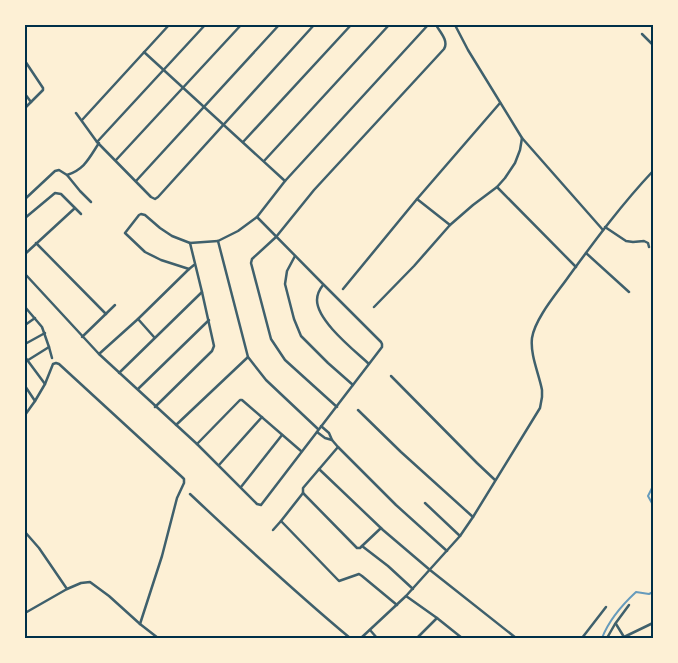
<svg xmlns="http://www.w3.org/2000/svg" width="678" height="663" font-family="Poppins,sans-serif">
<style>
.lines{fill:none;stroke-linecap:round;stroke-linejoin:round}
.stream{stroke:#669bbc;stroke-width:2}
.minor{stroke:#3f606c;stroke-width:2.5}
.tertiary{stroke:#3f606c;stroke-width:2.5}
.neatline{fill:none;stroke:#003049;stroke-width:2}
</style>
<rect width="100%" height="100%" fill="#fdf0d5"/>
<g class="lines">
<g class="stream">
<path d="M653,486l-5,10 5,9"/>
<path d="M602,638c7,-18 20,-33 34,-46l13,2 4,-2"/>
</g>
<g class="minor">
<path d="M455,25l13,25 54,88 81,92"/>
<path d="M642,34l11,11"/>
<path d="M144,52l141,129"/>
<path d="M25,61l18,27v2l-18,18"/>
<path d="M25,94l6,8"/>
<path d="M76,113l21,29 54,55 4,2 3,-2 156,-172"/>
<path d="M82,120l87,-95"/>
<path d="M97,142l108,-117"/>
<path d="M243,142l108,-117"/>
<path d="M116,160l125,-135"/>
<path d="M264,161l125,-136"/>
<path d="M67,175l13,16 11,11"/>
<path d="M136,181l143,-156"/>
<path d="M497,187l79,80"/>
<path d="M25,199l30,-28 4,-1 8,5c18,-6 22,-17 32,-32"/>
<path d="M417,199l33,26"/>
<path d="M25,218l30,-25 6,1 20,20"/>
<path d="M605,227l21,14 7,1 11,-1 4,2 1,4"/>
<path d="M218,241l30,116 18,23 52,49"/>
<path d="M36,243l70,71"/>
<path d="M586,253l43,39"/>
<path d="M25,254l50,-46"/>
<path d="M295,256l-8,15 -2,13 9,35 7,17 27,27 25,22"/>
<path d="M189,269l-28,-9 -16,-8 -20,-19 14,-18 2,-1 4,1 15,13 12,8 18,7 28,-2 20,-10 19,-14 28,-36 143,-156"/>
<path d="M25,272l1,3 73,79 98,90 60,60 4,1c40,-53 81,-105 121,-158v-3l-1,-2 -58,-58 -66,-67"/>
<path d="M323,285c-4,5 -6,9 -6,15 0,21 37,50 52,64"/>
<path d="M343,289l74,-90 83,-96"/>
<path d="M25,307l17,20 7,20 3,11"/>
<path d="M374,307l40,-41 36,-41 23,-20 24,-18 8,-9 10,-15 5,-13 2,-12"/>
<path d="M138,319l16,18"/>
<path d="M25,325l10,-7"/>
<path d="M82,337l33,-32"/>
<path d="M25,344l20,-11"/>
<path d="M99,354l39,-35 51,-50 5,-4"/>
<path d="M25,357l20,27"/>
<path d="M25,362l24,-15"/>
<path d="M119,373l83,-81"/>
<path d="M391,376l86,87 18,17"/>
<path d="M138,389l71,-69"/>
<path d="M35,401l10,-17 8,-20 3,-1 3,1 123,113 2,2v4l-7,15 -15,58 -22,68"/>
<path d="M155,407l57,-56 2,-5 -12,-54 -12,-49"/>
<path d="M337,407l-52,-47 -14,-21 -20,-76 1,-4 24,-22 38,-47 130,-141c5,-8 -4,-17 -8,-24"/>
<path d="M358,410l43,42 72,65"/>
<path d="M176,425l72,-68"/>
<path d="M321,426l8,7 3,7 6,7 58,58 51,46"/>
<path d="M317,432l8,6 7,2"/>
<path d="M197,444l43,-44h2l59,51"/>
<path d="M338,447l-35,41v5l54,55h3l2,-2 19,-18"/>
<path d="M219,465l43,-48"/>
<path d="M319,469l64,61 47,40 86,68"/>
<path d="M241,487l41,-52"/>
<path d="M303,493l-22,28 58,60 20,-7 3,2 35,29"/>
<path d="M190,494c52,49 105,98 160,144"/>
<path d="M425,503l35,33"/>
<path d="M273,530l8,-9"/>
<path d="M362,546l26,20 25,23"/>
<path d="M25,613l42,-24"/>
<path d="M616,624l8,13"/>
<path d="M370,630l7,8"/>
<path d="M624,637l29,-14"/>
<path d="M417,638l20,-20"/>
<path d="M582,638l24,-31"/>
<path d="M607,638l8,-14 14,-19"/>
</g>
<g class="tertiary">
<path d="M25,386l10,15 -10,14"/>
<path d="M25,532l14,16 28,41 14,-6 9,-1 19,14 31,28 18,14"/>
<path d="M406,596l31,22 25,20"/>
<path d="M361,638l45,-42 54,-60 13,-19 67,-109 2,-11v-7c-3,-16 -12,-35 -10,-52 3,-20 26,-46 37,-62 27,-37 53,-72 84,-105"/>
</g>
</g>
<rect width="678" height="663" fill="none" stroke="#fdf0d5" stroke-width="52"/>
<rect x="26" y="26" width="626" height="611" class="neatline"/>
</svg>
